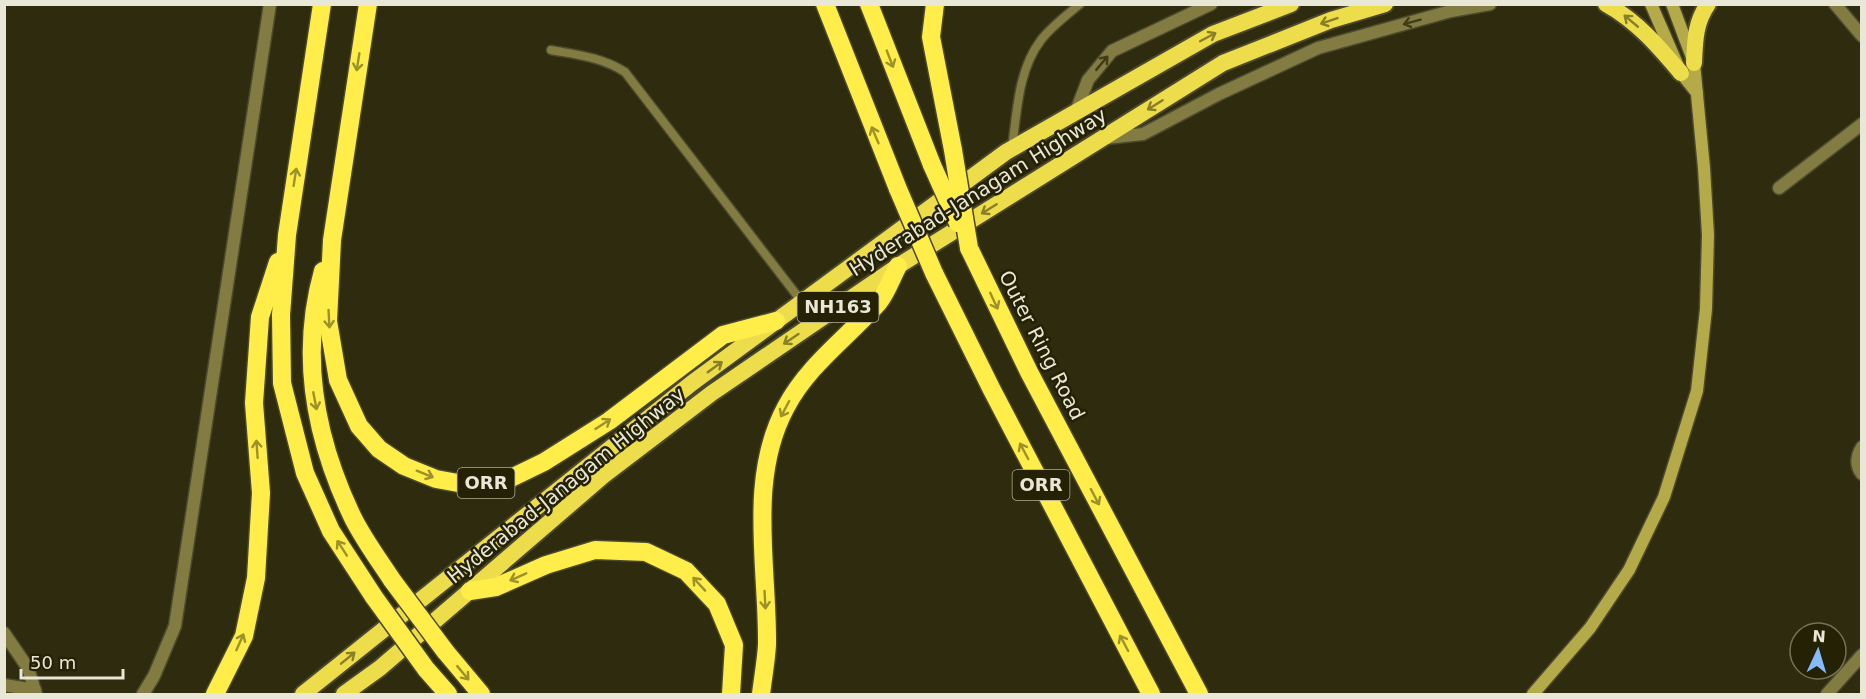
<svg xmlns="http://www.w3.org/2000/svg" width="1866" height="699" font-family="'DejaVu Sans',sans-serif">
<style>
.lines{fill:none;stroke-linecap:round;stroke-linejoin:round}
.service-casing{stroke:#4c492e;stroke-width:11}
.minor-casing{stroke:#4c492e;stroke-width:15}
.tertiary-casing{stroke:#4c492e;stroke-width:15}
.secondary-casing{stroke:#4c492e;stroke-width:15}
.trunk-casing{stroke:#4c492e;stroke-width:20}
.motorway-casing{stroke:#4c492e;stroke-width:21}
.service{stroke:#827c42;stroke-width:8}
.minor{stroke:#827c42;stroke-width:12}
.tertiary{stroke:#827c42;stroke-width:12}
.secondary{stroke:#b4aa49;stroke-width:12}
.trunk{stroke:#eddd4a;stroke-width:16}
.motorway{stroke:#ffed4a;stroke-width:18}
.motorway-bridge-casing{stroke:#4c492e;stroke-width:21;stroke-linecap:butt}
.motorway-bridge{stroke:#ffed4a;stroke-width:18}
.oneway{stroke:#887f28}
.oneway2{stroke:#403c17}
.oneway3{stroke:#9c912b}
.labels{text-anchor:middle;stroke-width:5;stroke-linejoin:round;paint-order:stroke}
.shield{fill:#242105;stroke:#aeac98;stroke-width:1.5}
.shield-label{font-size:18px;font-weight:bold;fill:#e9e8d7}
.street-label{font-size:20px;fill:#e9e8d7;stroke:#242105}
</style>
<rect width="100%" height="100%" fill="#2e2b0e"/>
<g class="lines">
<g class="service-casing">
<g id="service">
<path d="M551,50c27,5 50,7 74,22l177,230"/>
<path d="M1012,148c5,-36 6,-78 29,-108 11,-14 26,-25 39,-36"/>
</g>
</g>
<g class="minor-casing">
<g id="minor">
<path d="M1835,4l27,32"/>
<path d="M1779,188l83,-64"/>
<path d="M1862,447c-6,10 -7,18 0,27"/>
<path d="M4,633l24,35 8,26"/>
<path d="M4,685l31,5"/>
<path d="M1827,694l35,-39"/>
</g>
</g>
<g class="tertiary-casing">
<g id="tertiary">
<path d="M1075,114l13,-34 24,-29 99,-47"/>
<path d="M1106,138l37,-4 76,-40 99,-46 133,-37 39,-7"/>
<path d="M143,694l11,-18 21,-50 95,-622"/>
</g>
</g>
<g class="secondary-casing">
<g id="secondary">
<path d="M1651,4l30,69 16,20"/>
<path d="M1533,694l57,-66 39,-58 35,-73 33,-106 9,-82 2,-74 -4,-67 -10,-105 -22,-59"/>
</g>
</g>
<g class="trunk-casing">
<g id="trunk">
<path d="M1606,4c31,17 53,43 75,69"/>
<path d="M1694,63c1,-22 1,-40 14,-59"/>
<path d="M303,694l389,-311 314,-231 207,-118 78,-30"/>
<path d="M344,694l36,-26 223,-192 109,-83 186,-127 325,-203 108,-43 54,-16"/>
</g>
</g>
<g class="motorway-casing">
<g id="motorway">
<path d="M322,4l-35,231 -6,80 1,68 23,90 26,58 43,66"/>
<path d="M368,4l-36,236 -4,81 10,59 21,46 20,23 25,17 32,13 33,6 38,-5 37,-18 65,-41 114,-86 53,-14"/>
<path d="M825,4l73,185"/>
<path d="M869,4l63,161"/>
<path d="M935,4l-4,33 22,113"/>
<path d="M969,248l60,124 170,322"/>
<path d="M323,271c-24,85 -8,168 30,247 11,22 26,42 39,62"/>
<path d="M934,273l58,117 159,304"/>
<path d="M470,591l26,-4 50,-22 49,-15 51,2 40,19 31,33 17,41 -3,49"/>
<path d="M445,651l36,43"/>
<path d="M426,669l22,25"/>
<path d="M215,694l29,-58 12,-58 5,-85 -7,-90 6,-86 18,-55"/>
<path d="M761,694c2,-16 5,-33 6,-49 1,-79 -20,-166 19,-238 22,-42 62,-70 93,-105 8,-10 13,-25 19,-36"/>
</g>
</g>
<use href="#service" class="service"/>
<use href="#minor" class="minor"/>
<use href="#tertiary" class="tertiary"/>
<use href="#secondary" class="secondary"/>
<use href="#trunk" class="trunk"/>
<use href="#motorway" class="motorway"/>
<g class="motorway-bridge-casing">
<g id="motorway-bridge">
<path d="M953,150l16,98"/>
<path d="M932,165l26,58"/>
<path d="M898,189l36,84"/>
<path d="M392,580l53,71"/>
<path d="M374,597l52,72"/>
</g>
</g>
<use href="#motorway-bridge" class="motorway-bridge"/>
</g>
<defs><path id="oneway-shaft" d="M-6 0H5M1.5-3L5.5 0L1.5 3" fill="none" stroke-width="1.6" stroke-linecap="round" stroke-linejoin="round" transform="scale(1.5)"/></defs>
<g class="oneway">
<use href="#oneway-shaft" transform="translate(1329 21) rotate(161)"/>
<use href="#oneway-shaft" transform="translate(1631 21) rotate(-140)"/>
<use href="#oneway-shaft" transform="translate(1208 37) rotate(-28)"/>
<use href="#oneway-shaft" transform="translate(1155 105) rotate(148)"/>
<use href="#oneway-shaft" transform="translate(989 209) rotate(148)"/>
<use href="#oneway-shaft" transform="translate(791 339) rotate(146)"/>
<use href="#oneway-shaft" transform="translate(715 367) rotate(-36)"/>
<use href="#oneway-shaft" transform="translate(348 658) rotate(-39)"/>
</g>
<g class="oneway2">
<use href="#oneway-shaft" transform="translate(1412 22) rotate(165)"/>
<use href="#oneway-shaft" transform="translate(1102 63) rotate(-50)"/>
</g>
<g class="oneway3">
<use href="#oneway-shaft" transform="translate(890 59) rotate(69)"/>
<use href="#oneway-shaft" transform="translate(358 62) rotate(99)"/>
<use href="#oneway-shaft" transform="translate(875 135) rotate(-113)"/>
<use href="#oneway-shaft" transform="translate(295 177) rotate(-81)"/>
<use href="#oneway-shaft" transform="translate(994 301) rotate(65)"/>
<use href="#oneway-shaft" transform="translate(329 319) rotate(87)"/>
<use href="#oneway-shaft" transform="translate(315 401) rotate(79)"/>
<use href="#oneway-shaft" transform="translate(785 409) rotate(118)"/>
<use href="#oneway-shaft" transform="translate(603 424) rotate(-33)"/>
<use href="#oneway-shaft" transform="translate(257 449) rotate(-94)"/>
<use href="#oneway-shaft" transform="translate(1024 451) rotate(-118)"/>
<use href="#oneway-shaft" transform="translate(425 474) rotate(22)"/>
<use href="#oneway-shaft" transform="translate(1095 497) rotate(62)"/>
<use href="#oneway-shaft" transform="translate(342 548) rotate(-123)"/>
<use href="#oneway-shaft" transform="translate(518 577) rotate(156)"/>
<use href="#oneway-shaft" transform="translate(699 584) rotate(-133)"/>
<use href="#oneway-shaft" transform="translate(765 600) rotate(87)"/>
<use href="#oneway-shaft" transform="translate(240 642) rotate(-66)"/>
<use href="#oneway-shaft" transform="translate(1124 643) rotate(-118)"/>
<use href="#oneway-shaft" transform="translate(463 673) rotate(50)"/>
</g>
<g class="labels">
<g class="shield">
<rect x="797.5" y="292" width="81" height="30" rx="4.5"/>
<rect x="457.5" y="468" width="57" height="30" rx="4.5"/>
<rect x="1012.5" y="470" width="57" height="30" rx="4.5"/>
</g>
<g class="shield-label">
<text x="838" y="313">NH163</text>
<text x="486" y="489">ORR</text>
<text x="1041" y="491">ORR</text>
</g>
<g class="street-label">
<text transform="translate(978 192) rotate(-32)" y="7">Hyderabad-Janagam Highway</text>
<text transform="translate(1042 345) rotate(63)" y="7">Outer Ring Road</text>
<text transform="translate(566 485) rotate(-39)" y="7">Hyderabad-Janagam Highway</text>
</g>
</g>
<rect width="1866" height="699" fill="none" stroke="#e9e8d7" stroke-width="12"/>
<g transform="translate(1818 651) rotate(4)"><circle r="28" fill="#242105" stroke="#737159" stroke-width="1.5"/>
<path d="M0-4.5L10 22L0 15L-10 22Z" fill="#85bbfb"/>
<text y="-9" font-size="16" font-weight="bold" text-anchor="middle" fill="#e9e8d7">N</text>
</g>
<path d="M21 669v9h102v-9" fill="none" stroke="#e9e8d7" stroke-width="3"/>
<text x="30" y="669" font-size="18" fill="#e9e8d7" stroke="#242105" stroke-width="4.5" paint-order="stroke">50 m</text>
</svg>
